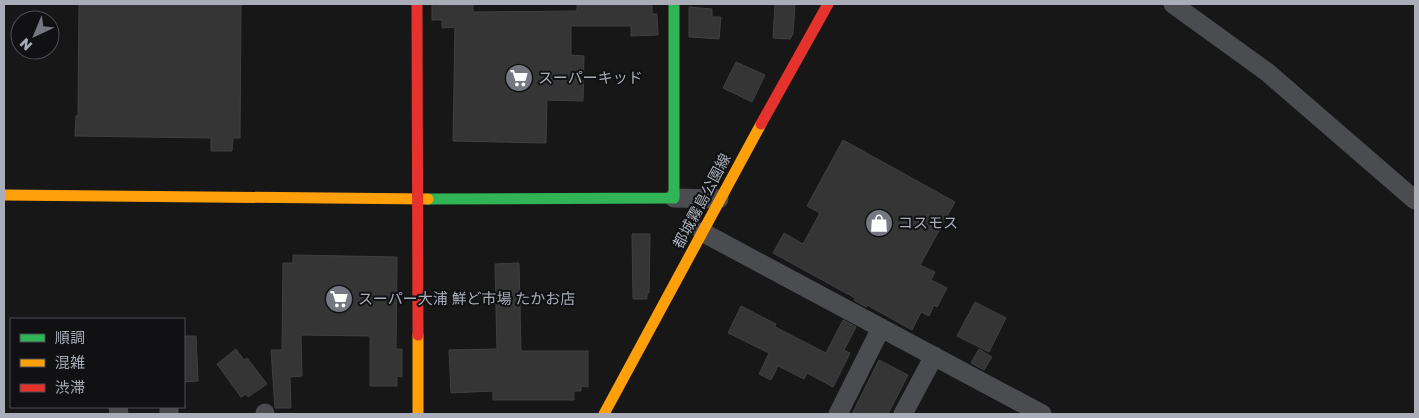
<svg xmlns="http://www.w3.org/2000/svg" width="1419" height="418" font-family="'Golos Text','Noto Sans JP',sans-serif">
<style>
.building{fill:#353536;stroke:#3f4043}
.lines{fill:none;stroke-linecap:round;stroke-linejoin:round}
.street{stroke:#4b4c50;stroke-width:19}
.fast{stroke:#30b455;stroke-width:11}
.slow{stroke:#ff9f0a;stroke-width:11}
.jam{stroke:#e5322d;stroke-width:11}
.labels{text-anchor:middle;stroke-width:4;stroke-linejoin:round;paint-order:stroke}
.poi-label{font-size:15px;fill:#a8adb8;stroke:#111113;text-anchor:start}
.street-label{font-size:15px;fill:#a8adb8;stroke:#111113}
</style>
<rect width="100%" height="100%" fill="#171717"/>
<g class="building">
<path d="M79,4h162l-1,134h-7l-1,13h-21v-13l-136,-2 1,-20h2z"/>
<path d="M432,4h41v8l104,-1v-7h75v10h5l1,21 -27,1v-10h-60v29l13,1 -1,45 -36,-1 -1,43 -93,-2 2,-114 -13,1v-8h-10z"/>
<path d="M775,4h20l-2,30 -3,5 -17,-1z"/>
<path d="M689,7l23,2v8h9l-2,22 -30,-2z"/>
<path d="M736,62l29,13 -13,27 -29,-14z"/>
<path d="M843,140l112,62 -35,63 15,7 -4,8 16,8 -10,19 -3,-2 -5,11 -8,-4 -9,18 -45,-25 -1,2 -12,-7 1,-2 -82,-45 11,-20 19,11 17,-31 -13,-7z"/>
<path d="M632,234h18l-1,59h-2v6h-14z"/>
<path d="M293,255l104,2 -1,92h6v28l-5,-1v10h-27v-50l-69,-1 1,41 -12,1 1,31h-16l-4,-58h11l1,-87h10z"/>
<path d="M519,263l2,88h67v36l-7,-1v5h-7v9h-81v-9l-42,2 -2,-43 48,-1 -2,-85z"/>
<path d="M975,302l31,16 -17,34 -32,-16z"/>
<path d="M741,306l35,18 -1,3 51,26 17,-33 13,7 -12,23 6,3 -17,34 -26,-14 -3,6 -26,-13 -7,14 -12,-6 10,-21 -41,-20z"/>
<path d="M184,336h12l2,45 -14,1z"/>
<path d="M236,349l8,11 3,-2 20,26 -19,13 -2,-3 -5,3 -24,-33z"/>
<path d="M979,349l13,8 -8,13 -13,-7z"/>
<path d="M879,360l29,15 -20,39h-36z"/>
</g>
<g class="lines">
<g class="street">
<path d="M1173,4l94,68 148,128"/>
<path d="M674,198l45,1"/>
<path d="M702,232l340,182"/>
<path d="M118,407l1,7"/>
<path d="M169,407v7"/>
<path d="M265,413v1"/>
<path d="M838,414l43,-86"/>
<path d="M903,414l31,-58"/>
</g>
<path class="fast" d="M428,199l246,-1v-194"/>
<g class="slow">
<path d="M4,195l424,4"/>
<path d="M418,335v79"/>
<path d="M604,414l157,-290"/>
</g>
<g class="jam">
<path d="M417,4l1,331"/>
<path d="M761,124l67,-120"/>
</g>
</g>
<defs>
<g id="supermarket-disc" transform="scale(1.4375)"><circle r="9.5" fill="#757880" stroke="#111113"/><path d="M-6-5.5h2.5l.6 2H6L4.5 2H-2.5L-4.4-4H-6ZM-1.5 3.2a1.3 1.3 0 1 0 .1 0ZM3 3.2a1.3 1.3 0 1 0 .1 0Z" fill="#fff"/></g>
<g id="shop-disc" transform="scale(1.4375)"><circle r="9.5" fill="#757880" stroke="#111113"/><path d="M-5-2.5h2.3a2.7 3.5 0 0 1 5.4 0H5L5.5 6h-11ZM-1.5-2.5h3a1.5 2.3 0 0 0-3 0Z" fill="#fff"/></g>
</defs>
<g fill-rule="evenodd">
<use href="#supermarket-disc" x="519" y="78"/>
<use href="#shop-disc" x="879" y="223"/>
<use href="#supermarket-disc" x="339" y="299"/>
</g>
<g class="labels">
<g class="poi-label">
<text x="538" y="83">スーパーキッド</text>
<text x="898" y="228">コスモス</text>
<text x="358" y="304">スーパー大浦 鮮ど市場 たかお店</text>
</g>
<g class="street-label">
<text transform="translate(702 201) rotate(-62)" y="5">都城霧島公園線</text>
</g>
</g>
<rect width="1419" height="418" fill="none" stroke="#a8adb8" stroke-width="10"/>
<rect x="10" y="318" width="175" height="90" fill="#111113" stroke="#4d4f55"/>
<rect x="20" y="334" width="25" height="8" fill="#30b455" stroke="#4d4f55"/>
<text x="55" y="343" font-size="15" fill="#a8adb8">順調</text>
<rect x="20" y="359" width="25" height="8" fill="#ff9f0a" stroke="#4d4f55"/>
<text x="55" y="368" font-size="15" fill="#a8adb8">混雑</text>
<rect x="20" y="384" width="25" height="8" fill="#e5322d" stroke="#4d4f55"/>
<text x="55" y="393" font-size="15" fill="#a8adb8">渋滞</text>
<g transform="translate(35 35) rotate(224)"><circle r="24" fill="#111113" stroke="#4d4f55"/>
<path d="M0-4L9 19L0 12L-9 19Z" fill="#757880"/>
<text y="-8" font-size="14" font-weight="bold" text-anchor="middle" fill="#a8adb8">N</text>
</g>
</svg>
